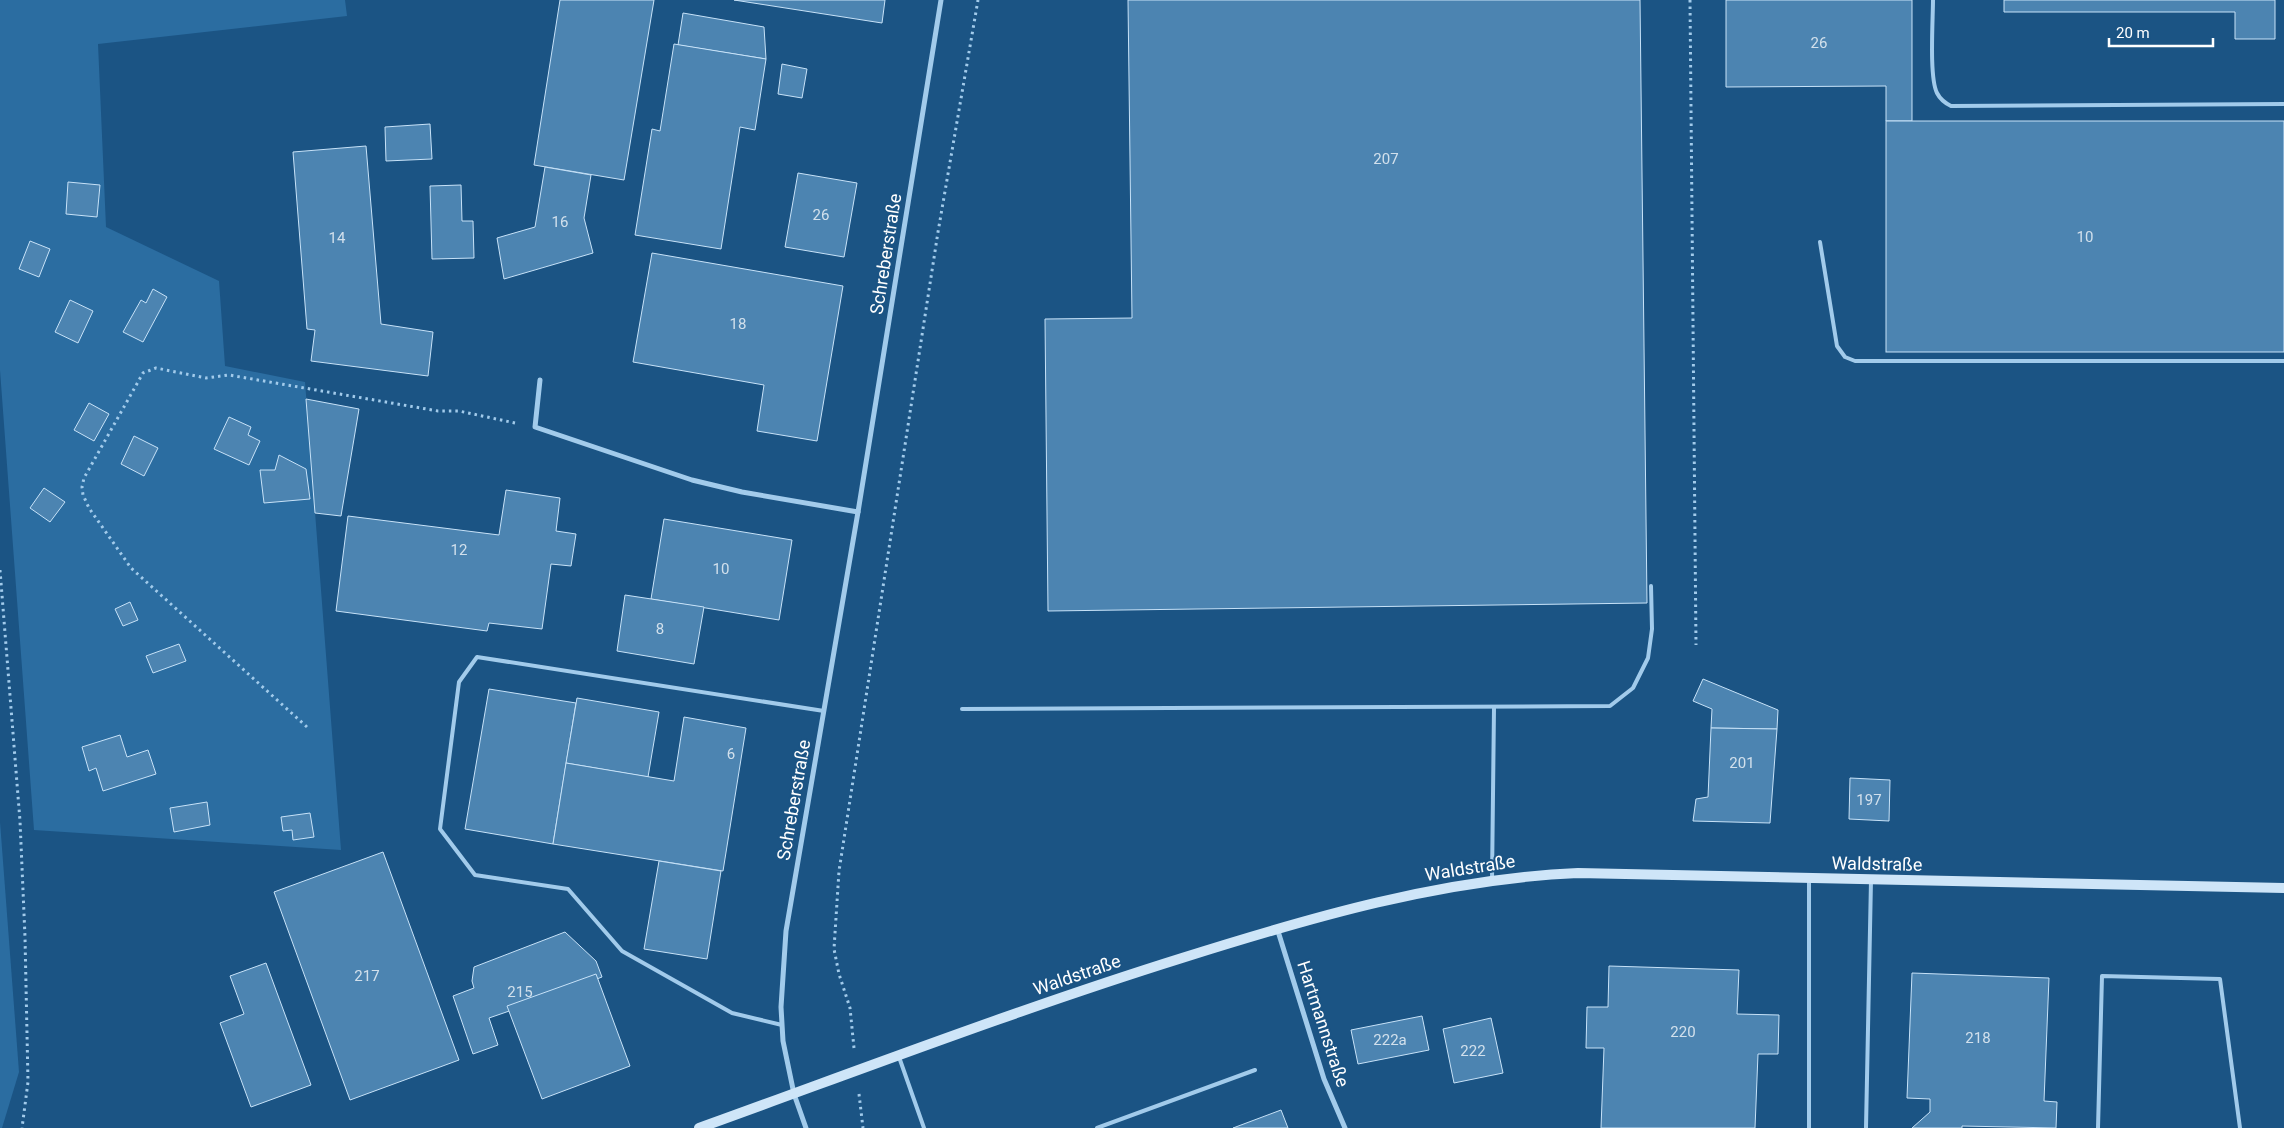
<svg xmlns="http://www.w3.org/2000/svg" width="2284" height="1128" font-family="Roboto,sans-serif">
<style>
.green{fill:#2b6da1}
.building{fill:#4c84b1;stroke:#c7e2f8}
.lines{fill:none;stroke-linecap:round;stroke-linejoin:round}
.path{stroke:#a2cbeb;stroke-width:3;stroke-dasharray:2.5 4;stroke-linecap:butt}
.service{stroke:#a2cbeb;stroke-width:4}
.minor{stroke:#a2cbeb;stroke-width:5}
.secondary{stroke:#cee5f8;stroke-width:10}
.labels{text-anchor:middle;stroke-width:4;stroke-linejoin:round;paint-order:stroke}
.number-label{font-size:15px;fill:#d2e0ec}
.street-label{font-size:18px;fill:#fff;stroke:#1b5484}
</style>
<rect width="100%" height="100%" fill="#1b5484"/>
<g class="green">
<path d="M0,0h345l2,16 -249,28 8,183 113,54 6,85 80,16 36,468 -307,-20 -34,-460z"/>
<path d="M0,822l19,250 -17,56h-2z"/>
</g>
<g class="building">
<path d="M560,0h94l-30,180 -90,-15z"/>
<path d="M734,0h151l-3,23z"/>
<path d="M1128,0h512l7,603 -599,8 -3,-292 87,-1z"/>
<path d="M1726,0h186v121h-26v-35l-160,1z"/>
<path d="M2004,0h271v39h-40v-27h-231z"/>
<path d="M683,13l81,14 2,32 -88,-14z"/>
<path d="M674,44l92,15 -11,71 -15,-3 -19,122 -86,-14 17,-106 8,2z"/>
<path d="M782,64l25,5 -5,29 -24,-4z"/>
<rect x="1886" y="121" width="398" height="231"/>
<path d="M430,124l2,35 -46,2 -1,-34z"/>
<path d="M366,146l15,178 52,8 -5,44 -117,-15 4,-31 -8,-1 -14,-177z"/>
<path d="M545,167l46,8 -7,43 9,35 -89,26 -7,-41 38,-11z"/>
<path d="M798,173l59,10 -13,74 -59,-10z"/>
<path d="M68,182l32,3 -3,32 -31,-3z"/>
<path d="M461,185l1,36h11l1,37 -42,1 -2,-73z"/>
<path d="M30,241l20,8 -11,28 -20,-8z"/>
<path d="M652,253l191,33 -26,155 -60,-10 7,-46 -131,-23z"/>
<path d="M153,289l14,8 -24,45 -20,-10 18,-32 5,3z"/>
<path d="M70,300l23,11 -15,32 -23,-11z"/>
<path d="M306,399l53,10 -18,107 -26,-3z"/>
<path d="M89,403l20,11 -15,27 -20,-11z"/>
<path d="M229,417l22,10 -3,8 12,6 -11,24 -35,-16z"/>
<path d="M134,436l24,12 -14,28 -23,-12z"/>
<path d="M279,455l27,14 4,30 -46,4 -4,-33h15z"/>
<path d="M44,488l21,14 -15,20 -20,-14z"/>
<path d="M506,490l54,8 -4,33 20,3 -5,32 -20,-2 -9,65 -53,-6 -2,8 -151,-20 12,-95 151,19z"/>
<path d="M664,519l128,21 -13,80 -128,-21z"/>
<path d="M625,595l79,12 -10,57 -77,-13z"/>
<path d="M130,602l8,18 -15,6 -8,-17z"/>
<path d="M179,644l7,17 -33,12 -7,-17z"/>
<path d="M1703,679l75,31 -1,19 -66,-1 1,-19 -19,-8z"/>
<path d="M489,689l87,14 -23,141 -88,-15z"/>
<path d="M577,698l82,14 -11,65 -82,-14z"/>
<path d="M684,717l62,11 -23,143 -170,-27 13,-81 108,18z"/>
<path d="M1711,728l66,1 -7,94 -77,-2 3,-22 12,-2z"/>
<path d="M120,735l7,22 21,-7 8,24 -53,17 -7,-23 -7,3 -7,-24z"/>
<path d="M1850,778l40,2 -1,41 -40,-2z"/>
<path d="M207,802l3,23 -36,7 -4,-24z"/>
<path d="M310,813l4,24 -21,3 -1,-10 -9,1 -2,-14z"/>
<path d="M383,852l76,208 -109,40 -76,-208z"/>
<path d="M659,861l62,10 -14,88 -63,-10z"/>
<path d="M565,932l31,29 6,16 -13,5v6l-67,24 -4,-4 -29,10 9,27 -25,9 -20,-58 21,-8 -2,-7 2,-14z"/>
<path d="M266,963l45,122 -60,22 -31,-84 24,-9 -14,-38z"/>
<path d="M1609,966l130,4 -2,44 42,1 -1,39h-20l-3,74h-154l3,-80h-18l1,-41h21z"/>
<path d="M1912,973l137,5 -5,123 13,1 -1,26 -94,-2v2h-50l18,-16v-13l-23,-1z"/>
<path d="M596,974l34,92 -88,33 -35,-93z"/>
<path d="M1422,1016l7,34 -71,14 -7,-34z"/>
<path d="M1491,1018l12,55 -49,10 -11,-54z"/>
<path d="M1281,1110l7,18h-55z"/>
</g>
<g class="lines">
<g class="path">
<path d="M1690,0l6,645"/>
<path d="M0,570l20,251 5,116 3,145 -6,46"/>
<path d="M307,727l-176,-159 -42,-60 -6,-13 -1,-8 2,-9 59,-105 13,-5 50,10 23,-3 209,36h21l56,12"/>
<path d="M854,1048l-4,-40 -11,-34 -5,-25 5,-78 99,-639 40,-232"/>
<path d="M859,1094l4,34"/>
</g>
<g class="service">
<path d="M1933,0c0,20 -4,77 4,93 3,6 8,10 14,13l333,-2"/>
<path d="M1820,242l17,104 8,11 10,4h429"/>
<path d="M962,709l648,-3 23,-18 15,-30 4,-29 -1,-43"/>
<path d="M1809,878v250"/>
<path d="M1492,880l2,-172"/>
<path d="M782,1025l-50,-12 -110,-62 -54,-62 -93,-14 -35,-46 19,-147 18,-25 347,54"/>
<path d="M899,1057l25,71"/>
<path d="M1097,1128l158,-58"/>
<path d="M1866,1128l5,-248"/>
<path d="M2098,1128l4,-152 118,3 20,149"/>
</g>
<g class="minor">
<path d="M540,380l-5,47 157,53 50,12 116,20"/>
<path d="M1277,928l47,151 21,49"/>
<path d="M806,1128l-12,-34 -11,-53 -2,-34 5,-76 72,-419 83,-512"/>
</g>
<path class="secondary" d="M699,1128c161,-58 320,-119 483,-170 130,-41 260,-79 396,-85l706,15"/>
</g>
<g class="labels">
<g class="number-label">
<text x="1819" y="48">26</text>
<text x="1386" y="164">207</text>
<text x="821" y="220">26</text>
<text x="560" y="227">16</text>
<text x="2085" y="242">10</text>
<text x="337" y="243">14</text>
<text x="738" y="329">18</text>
<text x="459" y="555">12</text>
<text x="721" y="574">10</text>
<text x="660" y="634">8</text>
<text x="731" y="759">6</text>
<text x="1742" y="768">201</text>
<text x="1869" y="805">197</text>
<text x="367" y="981">217</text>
<text x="520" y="997">215</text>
<text x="1683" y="1037">220</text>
<text x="1978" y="1043">218</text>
<text x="1390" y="1045">222a</text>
<text x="1473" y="1056">222</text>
</g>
<g class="street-label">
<text transform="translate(886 254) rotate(-81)" y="6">Schreberstraße</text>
<text transform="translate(794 800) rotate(-80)" y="6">Schreberstraße</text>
<text transform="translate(1877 864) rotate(1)" y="6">Waldstraße</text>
<text transform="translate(1470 868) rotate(-9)" y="6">Waldstraße</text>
<text transform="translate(1077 975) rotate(-19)" y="6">Waldstraße</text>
<text transform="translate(1323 1024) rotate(72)" y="6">Hartmannstraße</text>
</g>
</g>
<path d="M2109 38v8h104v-8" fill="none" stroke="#ffffff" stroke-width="2.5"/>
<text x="2116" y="38" font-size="15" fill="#ffffff" stroke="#1b5484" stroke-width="4" paint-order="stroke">20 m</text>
</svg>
